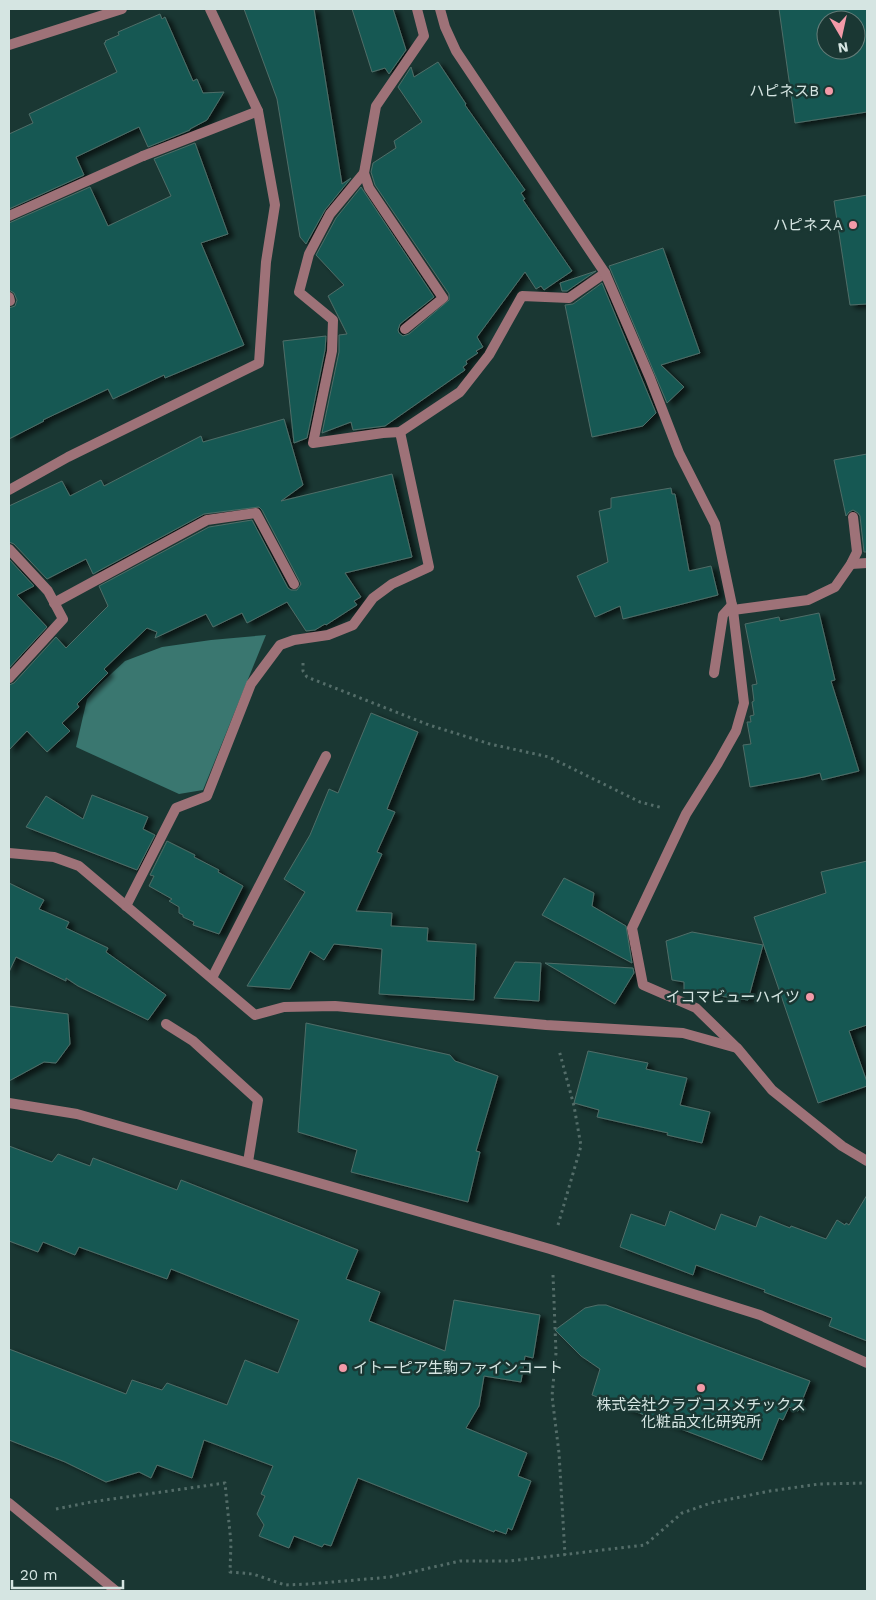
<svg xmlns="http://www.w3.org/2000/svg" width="876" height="1600" font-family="'Work Sans','Noto Sans JP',sans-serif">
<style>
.water{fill:#3a7770}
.building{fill:#175952;stroke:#4f6d68;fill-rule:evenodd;filter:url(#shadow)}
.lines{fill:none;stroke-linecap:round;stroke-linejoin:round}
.path{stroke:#546d69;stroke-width:3;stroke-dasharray:2.5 4;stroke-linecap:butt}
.service{stroke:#9e7278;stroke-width:10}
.minor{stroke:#9e7278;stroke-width:10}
.poi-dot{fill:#f39aa8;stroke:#1a3733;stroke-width:2}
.labels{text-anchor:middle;stroke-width:5;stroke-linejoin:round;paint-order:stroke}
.poi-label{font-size:15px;fill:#d5e5e2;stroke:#1a3733;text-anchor:end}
</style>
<defs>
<filter id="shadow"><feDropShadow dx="5.5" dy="3" stdDeviation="2.5" flood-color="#0009"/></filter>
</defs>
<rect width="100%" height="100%" fill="#1a3733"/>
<path class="water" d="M266,635l-63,155 -24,4 -103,-47 11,-48 10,-12 28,-26 37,-14 49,-7z"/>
<g class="building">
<path d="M244,9h70l28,175 9,-6 -26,32 -19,34 -6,-7 -23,-138z"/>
<path d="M352,9h41l13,41 -17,24 -4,-6 -13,4z"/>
<path d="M779,9h88v103l-72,11zM826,20h30v30h-30z"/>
<path d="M160,14l2,5 3,-2 28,64 4,-2 6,14 21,-1 -17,28 -17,9v1l-42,17 -9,-20 -63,30 8,18 -75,34v-75l24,-11 -4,-9 88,-42 -13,-29 2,-1 -1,-1 14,-6 -1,-3z"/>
<path d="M438,62l28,42 -1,1 60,85 -4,3 4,6 -2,1 49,71 -28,19 -3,-4 -5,3 -11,-17 -48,65 6,10 -7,4 2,2 -12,8 1,3 -4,3 2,3 -80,56 -32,4 -2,-8 -29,11 17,-81v-17l8,-1 -19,-38 16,-11 -28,-30 20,-37 25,-31 73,110 -34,27 -2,6 1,3 4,3 6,-2 40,-34v-6l-74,-109 -4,-13 2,-9 23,-15 -2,-7 28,-19 -24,-35 13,-20 3,10z"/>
<path d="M195,143l33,91 -27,9 43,102 -79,33 -1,-3 -51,24 -5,-10 -65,31 1,1 -35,18v-131l6,-2 2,-6 -3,-7 -5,-3v-67l81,-36 18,39 63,-30 -17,-37z"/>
<path d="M867,195v109l-17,1 -16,-104z"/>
<path d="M663,248l37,105 -39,12 23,22 -17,16 -58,-137z"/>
<path d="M596,271l-29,20h-5l-2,-8z"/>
<path d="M602,283l54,130 -13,13 -51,11 -27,-132 8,-1z"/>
<path d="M326,336l-1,14 -18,88 -13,5 -11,-102z"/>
<path d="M284,419l19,66 -22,16 111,-27 20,83 -67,16 16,24 -7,4 3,4 -31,20 -1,-1 -10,6 -9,1 -19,-29 -40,21 -5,-10 -29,14 -7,-13 -51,24 2,-6 -10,-4 -43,41 4,4 -31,31 2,3 -17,16 8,8 -23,21 -20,-21 -18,19v-65l5,-2 42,-46 10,11 42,-42 -9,-20 110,-59 43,-7 36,68 3,2h6l4,-6 -39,-74 -3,-3 -55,7 -111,60 -7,-15 -39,20 -33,-35 -5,-2v-36l53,-25 8,15 31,-16 3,6 97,-50 2,6z"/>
<path d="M867,454v98h-3l-4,-36 -2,-3 -5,-3 -4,2 -3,4 -12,-56z"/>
<path d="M671,488l1,6h3l14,77 22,-5 7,29 -95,24 -3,-13 -25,11 -18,-41 31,-14 -9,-51 12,-3v-10z"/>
<path d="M9,559l25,27 -17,9 30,32 -38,41z"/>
<path d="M819,613l16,67 -4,1 28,90 -37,9 -2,-7 -16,4 -54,10 -7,-42 8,-1 -4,-22h4l-1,-6 4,-1 -2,-13 2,-1 -2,-16 5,-1 -12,-60 34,-7 1,4z"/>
<path d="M371,713l47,19 -31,77 8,3 -18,40 5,2 -26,57 36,2 -1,13 37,2 -1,13 49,3 -2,56 -95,-6 3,-45 -48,-5 -10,16 -14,-9 -20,38 -43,-3 58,-94 -21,-13 26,-44 19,-46 9,4z"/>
<path d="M92,795l56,22 -5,12 12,6 -18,35 -111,-43 20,-31 37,23z"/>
<path d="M167,841l28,14 -1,2 25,13 -1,2 25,14 -24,48 -26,-9 1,-3 -11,-5v-2l-4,-2v-6l-10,-6 3,-2 -23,-13 5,-10 -4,-1z"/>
<path d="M867,861v164l-18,6 18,51v4l-49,17 -64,-186 72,-24 -5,-21z"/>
<path d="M564,878l30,15 -2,13 34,20 6,37 -90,-48z"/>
<path d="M9,883l35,17 -5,9 30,13 -3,6 42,20 -2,4 60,43 -18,25 -70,-34 -12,-8v3l-50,-24 -7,15z"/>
<path d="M692,932l71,13 -15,55 -64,-9v-9l-12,-2 -6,-39z"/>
<path d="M515,962l26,1 -2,38 -45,-3z"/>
<path d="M545,963l88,5 1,5 -19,31z"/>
<path d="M9,1006l59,8 2,30 -14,19 -12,-1 -35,19z"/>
<path d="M306,1023l144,32 5,6 43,15 -22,75 4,1 -12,50 -117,-30 6,-22 -59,-18z"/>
<path d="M588,1051l60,12 -2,6 41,9 -7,27 30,7 -8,31 -35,-8 1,-2 -71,-16 2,-7 -25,-7z"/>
<path d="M9,1146l43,16 6,-8 32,12 3,-8 84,32 4,-10 177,70 -12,29 34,13 -11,29 76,30 9,-51 86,15 -7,43 -8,-2 -4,26 -37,-6 -5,30 -13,22 61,25 -9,23 13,5 -19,49 -4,-2 -2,6 -11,-4 -1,2 -136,-54 -27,68 -7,-2 -2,3 -28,-11 -5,12 -30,-12 5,-11 -7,-11 8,-18 -4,-2 12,-28 -69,-26 -12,38 -35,-13 -6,13 -12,-6 -33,10 -41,-20 -56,-22v-91l117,45 6,-14 30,10 5,-7 60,22 18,-45 33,13 21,-53 -128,-51 -4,10 -88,-32 -4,8 -32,-13 -5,10 -29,-11z"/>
<path d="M867,1195v146l-38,-15 3,-8 -68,-26 1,-2 -69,-25 -3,10 -73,-28 11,-33 34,12 5,-15 45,19 6,-16 35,13 4,-11 30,12 1,-2 35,13 11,-19 8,5 1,-2 3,2z"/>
<path d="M598,1305h8l204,76 -12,30 -9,-4 -6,13 -4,-2 -17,42 -170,-65 8,-26 -19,-13 -26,-26 30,-22z"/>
</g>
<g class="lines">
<g class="path">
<path d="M303,663v8l4,6 122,48 61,19 59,13 91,45 23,6"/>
<path d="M558,1225l23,-79 -7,-40 -15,-56"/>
<path d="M553,1275l3,78 -4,43 7,57 6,102"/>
<path d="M56,1509l35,-7 134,-19 6,60 -1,29 23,2 32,11 25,-1 80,-7 70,-16h50l135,-16 37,-32 29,-10 59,-12 49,-7 48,-1"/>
</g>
<g class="service">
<path d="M9,45l113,-36"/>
<path d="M143,156l115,-45"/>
<path d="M364,173l-34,41 -21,40 -10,38 34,28 -1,31 -19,92 70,-10 17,-1 60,-40 29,-37 33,-59 47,2 36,-25"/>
<path d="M9,297l1,4"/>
<path d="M405,329l38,-31 -74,-110 -5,-15 12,-67 48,-70 -7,-27"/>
<path d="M851,564l16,-1"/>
<path d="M54,603l153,-83 49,-7 38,71"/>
<path d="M733,610l75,-10 27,-13 16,-23 6,-12 -4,-35"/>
<path d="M714,673l9,-58 9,-10"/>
<path d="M126,906l50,-98 31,-12 44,-112 29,-39 14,-5 34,-5 25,-10 20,-27 19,-14 37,-17 -29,-135"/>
<path d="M212,978l114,-222"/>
<path d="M166,1024l27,17 65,59 -10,62"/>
<path d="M9,1503l107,88"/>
</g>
<g class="minor">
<path d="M440,9l5,18 11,24 149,222 45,105 29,75 36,71 18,86 11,93 -8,28 -18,32 -32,51 -54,114 11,57 53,23 42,41 34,41 70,56 25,15"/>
<path d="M9,216l134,-60"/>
<path d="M9,490l59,-33 191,-94 7,-101 9,-57 -17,-94 -48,-102"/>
<path d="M9,549l39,42 15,28 -54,59"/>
<path d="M9,853l45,4 25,9 176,149 29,-8 51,-1 211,19 137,8 54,15"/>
<path d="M9,1103l68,11 473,135 210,66 107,48"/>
</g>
</g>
<g class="poi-dot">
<circle cx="829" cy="91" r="5"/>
<circle cx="853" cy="225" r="5"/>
<circle cx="810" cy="997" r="5"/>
<circle cx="343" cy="1368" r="5"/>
<circle cx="701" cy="1388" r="5"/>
</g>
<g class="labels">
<g class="poi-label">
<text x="819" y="96">ハピネスB</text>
<text x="843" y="230">ハピネスA</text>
<text x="800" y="1002">イコマビューハイツ</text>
<text x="353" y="1373" text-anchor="start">イトーピア生駒ファインコート</text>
<text x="701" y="1410" text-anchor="middle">株式会社クラブコスメチックス<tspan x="701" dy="17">化粧品文化研究所</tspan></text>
</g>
</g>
<rect width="876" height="1600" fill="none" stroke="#d5e5e2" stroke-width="20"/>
<g transform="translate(841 35) rotate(171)"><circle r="24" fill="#1a3733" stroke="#657d79"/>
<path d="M0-4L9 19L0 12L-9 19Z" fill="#f39aa8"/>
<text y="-8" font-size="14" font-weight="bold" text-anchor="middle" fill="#d5e5e2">N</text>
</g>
<path d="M12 1580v8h111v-8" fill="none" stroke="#d5e5e2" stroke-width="2.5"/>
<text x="20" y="1580" font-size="15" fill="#d5e5e2" stroke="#1a3733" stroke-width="4" paint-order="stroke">20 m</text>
</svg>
